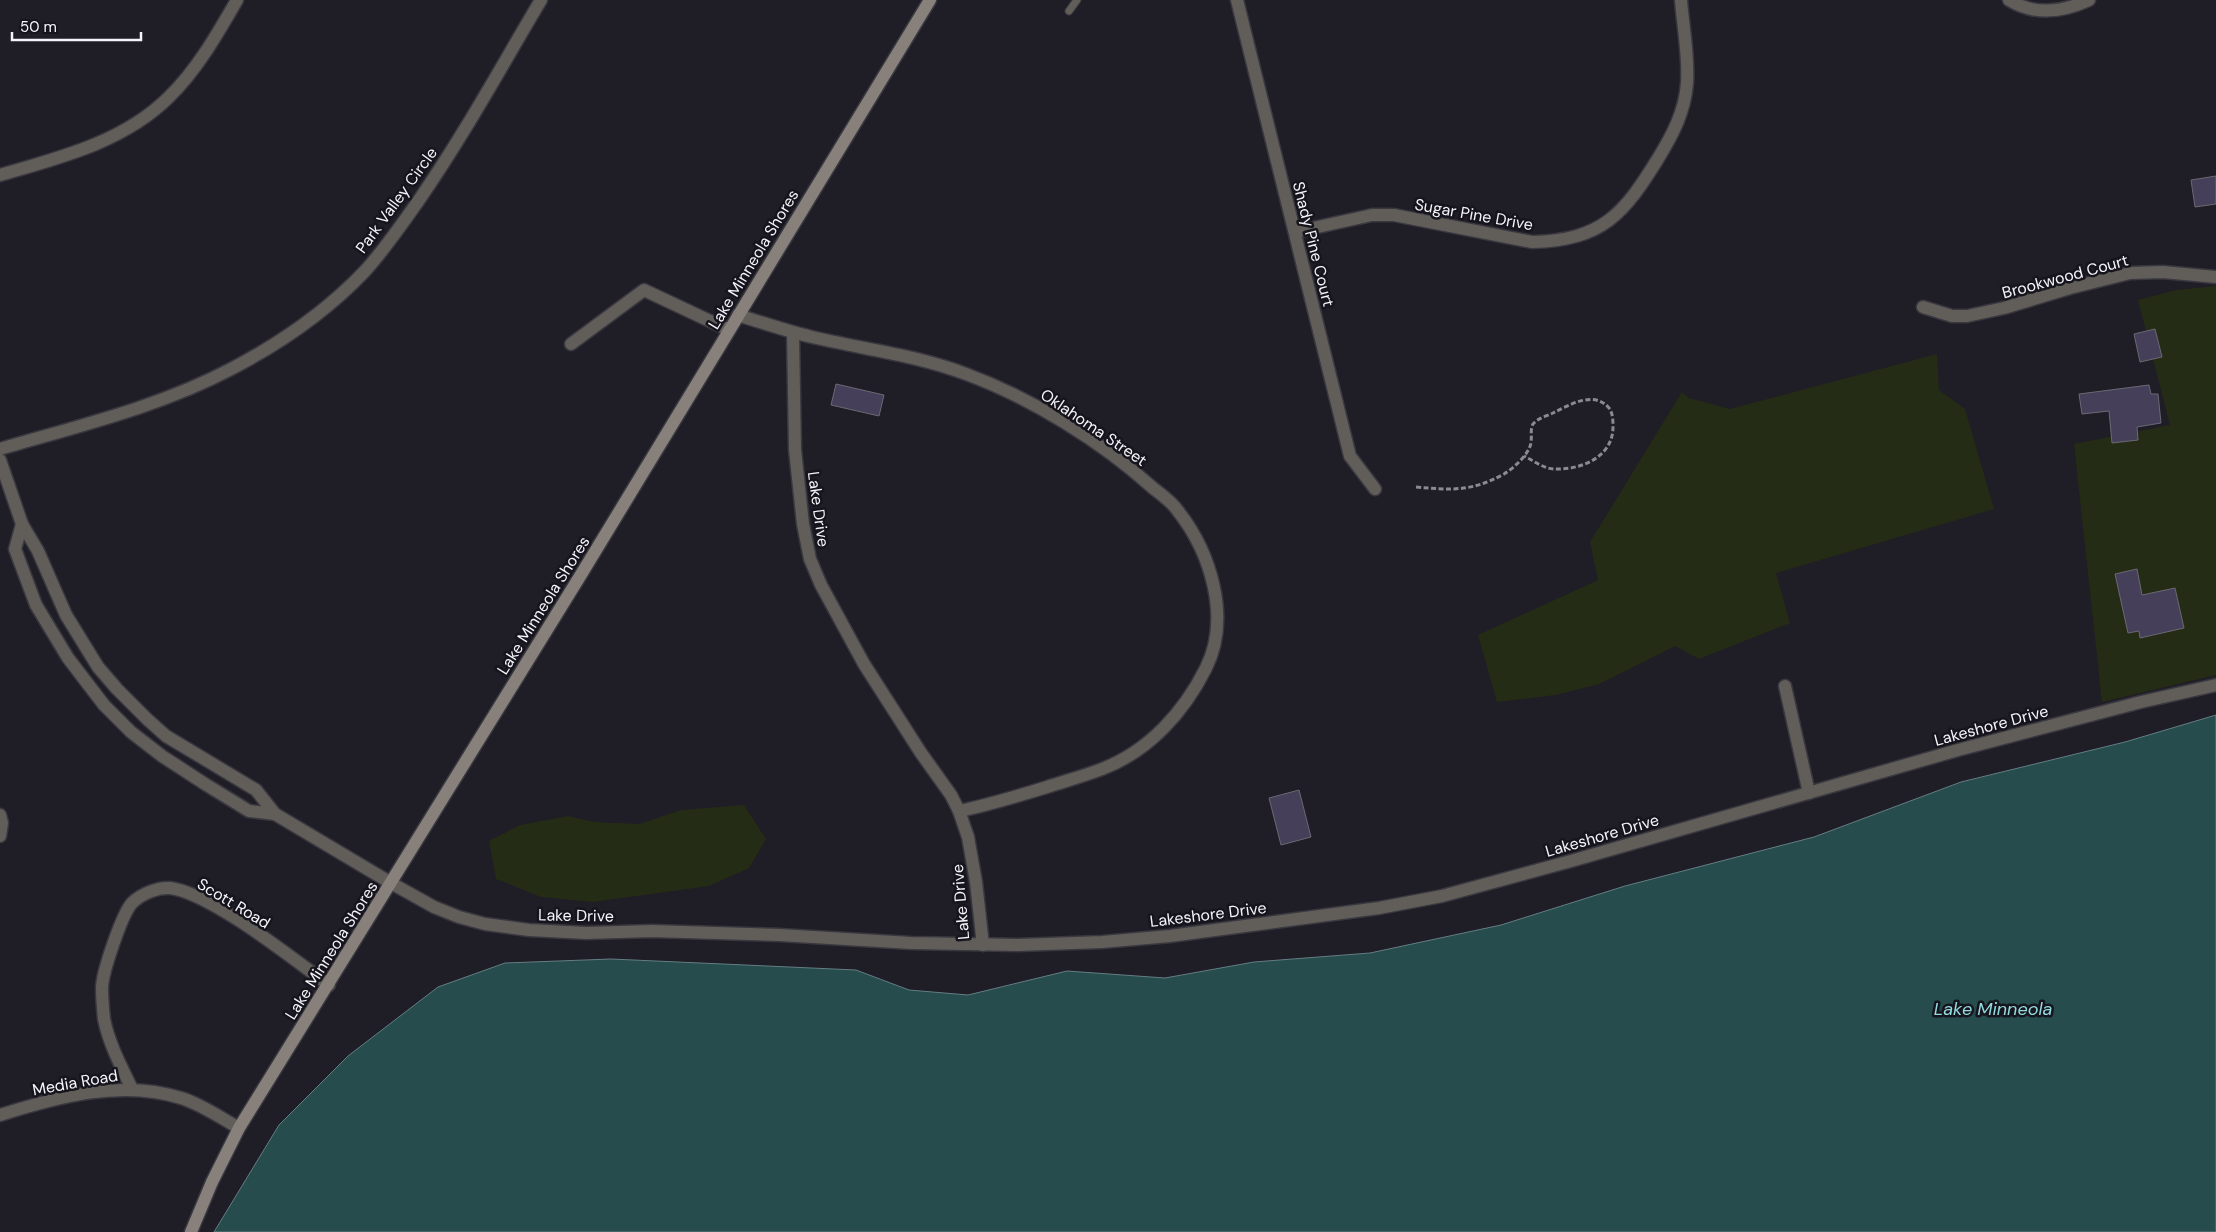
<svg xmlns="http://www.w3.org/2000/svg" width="2216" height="1232" font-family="'DM Sans',sans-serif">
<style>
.green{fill:#252c15}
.water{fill:#264c4e;stroke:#647e82}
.building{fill:#453f59;stroke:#6b6974}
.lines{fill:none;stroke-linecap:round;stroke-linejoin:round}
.service-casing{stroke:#39373f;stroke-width:9}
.minor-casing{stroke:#39373f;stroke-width:15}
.secondary-casing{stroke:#39373f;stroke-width:15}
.path{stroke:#8b8a91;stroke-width:3;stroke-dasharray:5 2.5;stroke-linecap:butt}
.service{stroke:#615d59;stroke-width:7}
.minor{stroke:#615d59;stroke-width:12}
.secondary{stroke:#88807b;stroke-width:12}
.labels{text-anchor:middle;stroke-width:5;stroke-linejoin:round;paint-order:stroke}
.street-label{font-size:16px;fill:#f5f4fa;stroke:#16141c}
.water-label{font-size:18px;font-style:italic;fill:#92dce0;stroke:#16141c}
</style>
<rect width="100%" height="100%" fill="#1f1d26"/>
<g class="green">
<path d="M2216,286v389l-114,27 -28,-258 96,-19 -32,-125 38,-10z"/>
<path d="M1937,354l2,36 26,19 29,100 -218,64 14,50 -91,36 -24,-13 -76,38 -43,11 -59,7 -19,-67 120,-55 -8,-38 92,-150 7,6 41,11z"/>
<path d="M744,805l22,34 -17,29 -40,18 -116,16 -52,-5 -45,-18 -7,-38 31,-16 48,-9 26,6 45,2 42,-14z"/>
</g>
<path class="water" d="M2216,715v517h-2002l65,-107 69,-69 90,-69 67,-24 106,-4 245,11 53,20 59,5 99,-24 98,7 89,-16 116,-9 131,-28 124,-39 189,-49 147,-55 164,-40z"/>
<g class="building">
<path d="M2216,176v28l-21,3 -4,-27z"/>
<path d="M2155,329l7,28 -22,5 -6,-28z"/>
<path d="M836,384l48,11 -5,21 -48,-11z"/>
<path d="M2149,385l2,9h7l3,29 -24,4 1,13 -26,3 -3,-32 -27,3 -3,-20z"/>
<path d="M2137,569l5,26 33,-7 9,40 -44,10 -1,-7 -11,2 -13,-59z"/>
<path d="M1299,790l12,47 -30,8 -12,-47z"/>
</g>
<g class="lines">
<g class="service-casing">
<path id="service" d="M1069,11l8,-11"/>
</g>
<g class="minor-casing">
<g id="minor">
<path d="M1237,0l113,456 25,33"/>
<path d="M2009,0c26,16 54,12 80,0"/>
<path d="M0,175c59,-17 124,-33 169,-78 28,-27 49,-64 68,-97"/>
<path d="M1295,232l77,-17h22l138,27c71,-2 92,-28 127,-85 14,-23 26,-46 28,-74 2,-27 -4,-56 -6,-83"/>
<path d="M1923,307l29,9h15l37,-8 66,-20 60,-15 33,-1 53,5"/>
<path d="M738,315c25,8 49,16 74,22 51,12 104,18 154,37 65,24 135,67 187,114 9,7 19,14 25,23 33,42 53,107 28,157 -22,44 -57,83 -104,101 -18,7 -37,12 -55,18 -29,9 -58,18 -88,24"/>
<path d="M793,333l2,117 8,74 7,35 11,26 43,79 57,89 30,42 8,16 9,26 8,45 7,63"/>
<path d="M571,344l73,-54 85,40"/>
<path d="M0,449c78,-23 159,-42 231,-80 48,-25 96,-58 134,-98 20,-22 37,-47 54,-71 45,-65 82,-133 122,-200"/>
<path d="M0,460l22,64 16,27 28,64 32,52 19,22 30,30 19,17 90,54 19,24 116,69 43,24 25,10 26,7 44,6 57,3 66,-2 128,4 131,8 107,2 84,-3 68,-6 209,-28 63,-12 129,-35 387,-111 183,-48 75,-17"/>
<path d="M22,524l-7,25 21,56 32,53 36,47 27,27 31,24 43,28 44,27 26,3"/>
<path d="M1785,686l24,107"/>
<path d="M0,815l2,8 -2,13"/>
<path d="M132,1089c-11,-23 -23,-45 -28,-70 -1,-10 -2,-21 -2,-31 0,-15 20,-74 30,-85 9,-9 26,-16 38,-15 41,5 123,71 159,97"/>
<path d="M0,1115c57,-18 121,-36 181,-17 20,6 40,20 58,30"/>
</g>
</g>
<g class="secondary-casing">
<path id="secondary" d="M191,1232l21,-50 27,-54 343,-555 348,-573"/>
</g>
<path class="path" d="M1416,487c36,3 55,5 88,-13 10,-6 25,-20 27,-31 1,-7 -1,-14 2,-19 5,-6 14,-8 20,-11 16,-8 41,-23 56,-5 4,5 4,13 4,19 0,30 -32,43 -58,42 -11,0 -21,-8 -31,-13"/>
<use href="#service" class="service"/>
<use href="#minor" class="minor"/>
<use href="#secondary" class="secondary"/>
</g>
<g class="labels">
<g class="street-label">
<text transform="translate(396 200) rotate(-54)" y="6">Park Valley Circle</text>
<text transform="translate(1474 214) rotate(10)" y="6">Sugar Pine Drive</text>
<text transform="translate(1314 244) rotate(76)" y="6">Shady Pine Court</text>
<text transform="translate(753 259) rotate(-59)" y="6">Lake Minneola Shores</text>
<text transform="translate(2065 276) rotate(-15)" y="6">Brookwood Court</text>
<text transform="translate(1094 427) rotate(34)" y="6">Oklahoma Street</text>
<text transform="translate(819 509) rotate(82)" y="6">Lake Drive</text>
<text transform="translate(543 605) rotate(-58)" y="6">Lake Minneola Shores</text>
<text transform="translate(1991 725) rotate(-15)" y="6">Lakeshore Drive</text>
<text transform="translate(1602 835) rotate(-16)" y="6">Lakeshore Drive</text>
<text transform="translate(960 902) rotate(-95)" y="6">Lake Drive</text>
<text transform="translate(234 903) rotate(31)" y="6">Scott Road</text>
<text transform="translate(1208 914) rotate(-7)" y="6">Lakeshore Drive</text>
<text transform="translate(576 915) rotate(1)" y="6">Lake Drive</text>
<text transform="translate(331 950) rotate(-58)" y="6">Lake Minneola Shores</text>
<text transform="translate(75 1082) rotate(-10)" y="6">Media Road</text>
</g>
<g class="water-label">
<text x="1993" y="1015">Lake Minneola</text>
</g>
</g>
<path d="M12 32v8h129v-8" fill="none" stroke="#f5f4fa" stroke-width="2.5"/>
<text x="20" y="32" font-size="15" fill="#f5f4fa" stroke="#16141c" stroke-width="4" paint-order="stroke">50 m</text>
</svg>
